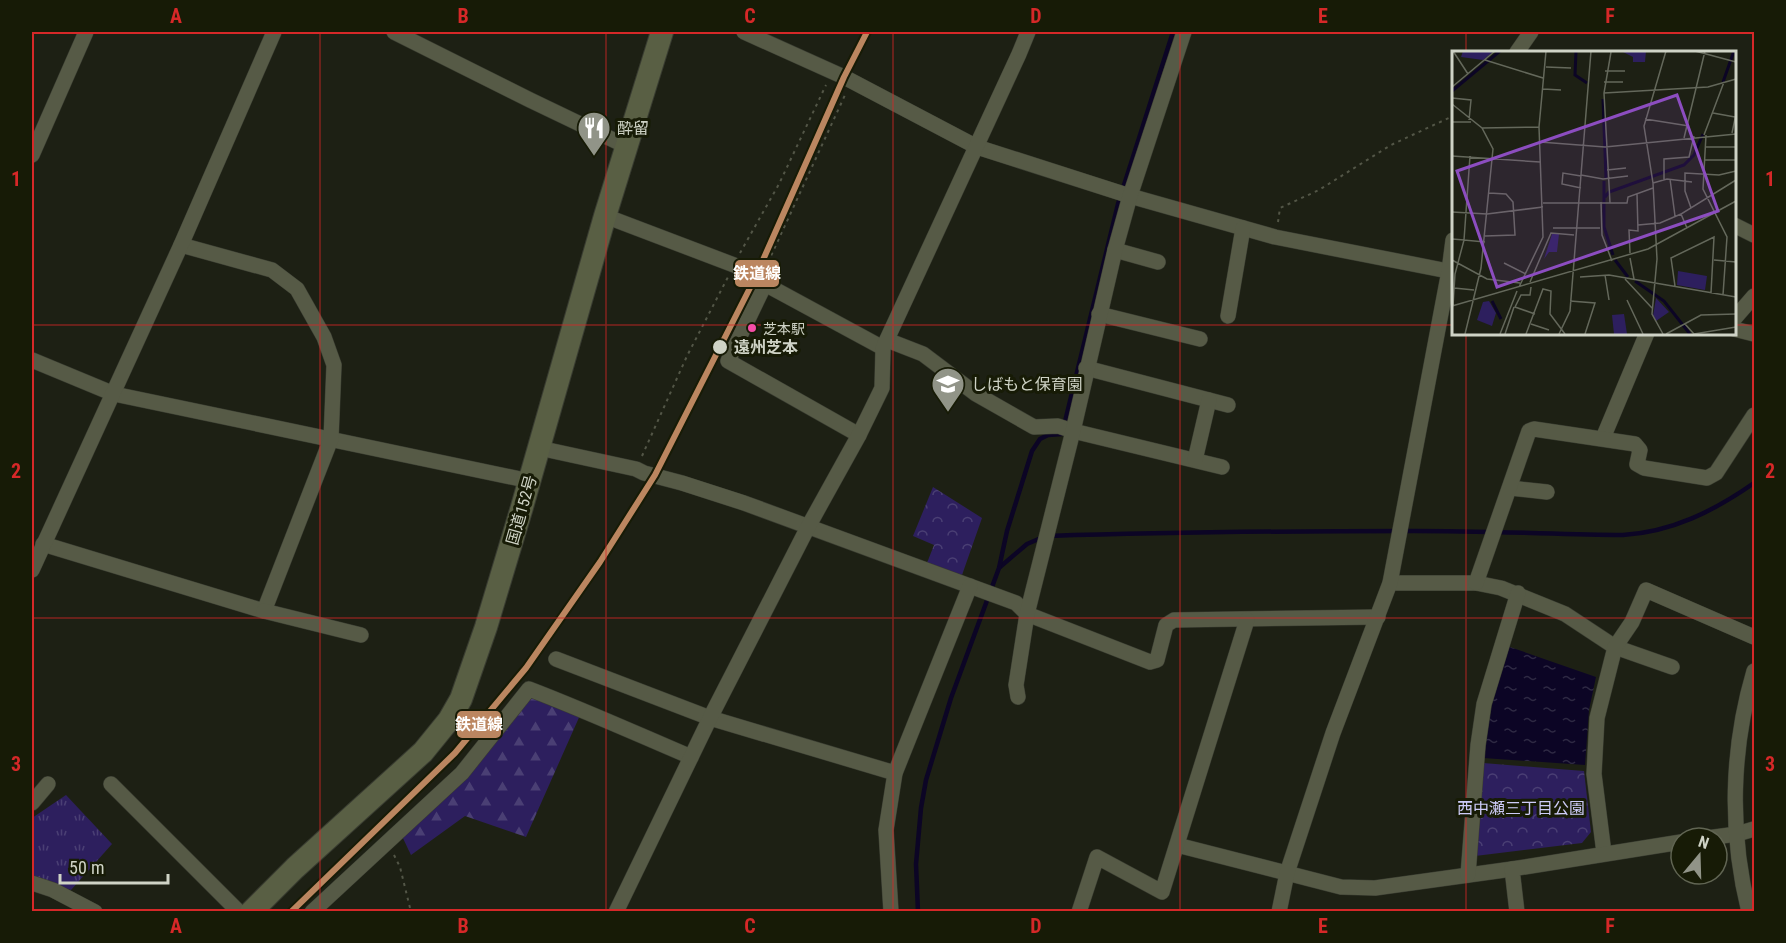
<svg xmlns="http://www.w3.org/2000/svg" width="1786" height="943" font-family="'Roboto Condensed','Noto Sans JP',sans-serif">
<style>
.grass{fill:url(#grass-tufts)}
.forest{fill:url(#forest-firs)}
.park{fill:url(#park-crowns)}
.water{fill:url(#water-ripples)}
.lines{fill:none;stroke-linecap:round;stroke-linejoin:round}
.stream{stroke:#0c0525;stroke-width:4.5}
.minor-casing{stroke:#393c31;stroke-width:16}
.highway-casing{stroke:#393c31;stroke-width:24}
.path{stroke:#535647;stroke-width:2;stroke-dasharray:3 4.5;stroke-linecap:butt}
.minor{stroke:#565a46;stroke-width:15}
.highway{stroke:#595f44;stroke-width:22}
.rail-1-casing{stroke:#171b06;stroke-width:10}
.rail-1{stroke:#bb8660;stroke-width:6}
.grid{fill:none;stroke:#d62828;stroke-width:1.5;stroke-opacity:0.55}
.bus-dot{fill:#f54da8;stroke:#171b06;stroke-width:2}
.stop-dot{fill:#cfd3c6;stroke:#171b06;stroke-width:2}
.labels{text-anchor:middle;stroke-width:6;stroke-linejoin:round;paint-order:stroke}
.bus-label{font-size:14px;fill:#cfd3c6;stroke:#171b06;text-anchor:start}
.poi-label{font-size:16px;fill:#cfd3c6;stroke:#171b06;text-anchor:start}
.stop-label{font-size:16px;font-weight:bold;fill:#cfd3c6;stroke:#171b06;text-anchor:start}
.street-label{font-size:16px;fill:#cfd3c6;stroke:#171b06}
.park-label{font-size:16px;fill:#ceccf9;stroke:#171b06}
.inset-river{fill:none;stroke:#0c0525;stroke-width:3}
.inset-road{fill:none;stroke:#64685b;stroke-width:1.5}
.view{fill:#8c4dc0;fill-opacity:0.15;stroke:#8c4dc0;stroke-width:3}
.inset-edge{fill:none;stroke:#cfd3c6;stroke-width:3}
.line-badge{stroke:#171b06;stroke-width:2}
.badge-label{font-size:16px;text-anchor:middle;font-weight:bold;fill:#fff}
.neatline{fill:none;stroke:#d62828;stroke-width:2}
.grid-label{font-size:20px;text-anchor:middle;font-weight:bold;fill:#d62828}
</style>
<defs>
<pattern id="grass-tufts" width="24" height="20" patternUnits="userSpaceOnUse" patternTransform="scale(1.5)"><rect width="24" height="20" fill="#2d1f5e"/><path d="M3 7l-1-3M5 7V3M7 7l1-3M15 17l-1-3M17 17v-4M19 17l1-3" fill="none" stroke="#4a3f74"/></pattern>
<pattern id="forest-firs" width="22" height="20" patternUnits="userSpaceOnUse" patternTransform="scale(1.5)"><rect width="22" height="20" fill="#2d1f5e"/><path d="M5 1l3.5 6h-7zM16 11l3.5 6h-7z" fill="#4a3f74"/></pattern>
<pattern id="park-crowns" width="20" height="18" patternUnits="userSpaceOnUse" patternTransform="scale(1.5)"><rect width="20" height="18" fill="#2d1f5e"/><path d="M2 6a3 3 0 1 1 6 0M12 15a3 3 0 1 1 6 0" fill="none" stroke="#4a3f74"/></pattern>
<pattern id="water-ripples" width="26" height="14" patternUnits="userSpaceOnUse" patternTransform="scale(1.5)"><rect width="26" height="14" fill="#0c0525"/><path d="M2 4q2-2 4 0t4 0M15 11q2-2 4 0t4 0" fill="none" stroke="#2e2943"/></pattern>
</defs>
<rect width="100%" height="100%" fill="#1d2014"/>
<path class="grass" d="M66,795l46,49 -41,46 -39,-12v-60z"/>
<path class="forest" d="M531,692l50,21 -55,124 -61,-21 -54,39 -10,-21z"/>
<g class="park">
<path d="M933,487l49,31 -20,57 -35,-12 7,-18 -21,-9z"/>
<path d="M1483,763l101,8 7,61 -9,11 -107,13z"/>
</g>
<path class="water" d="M1507,646l89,31 -7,33 -4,55 -102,-7 12,-74z"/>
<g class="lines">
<g class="stream">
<path d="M1049,536c122,-4 243,-5 365,-5 69,0 139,3 209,4 49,-3 91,-24 131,-52"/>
<path d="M1000,567l27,-23 14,-6"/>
<path d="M918,912l-2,-48 5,-56 5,-28 25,-82 48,-130 8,-37 25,-80 8,-12 8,-4 14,-1 56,-230 55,-172"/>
</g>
<g class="minor-casing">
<g id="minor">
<path d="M394,32l136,68 98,47"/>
<path d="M744,32l100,45 133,70 153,49 145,41 178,35"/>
<path d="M1517,52l14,-20"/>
<path d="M32,155l54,-123"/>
<path d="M605,216l129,49"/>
<path d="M1734,225l20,10"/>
<path d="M1115,250l43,12"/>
<path d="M1099,314l101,25"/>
<path d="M1228,316l15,-88"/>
<path d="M1734,319l20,-23"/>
<path d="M1734,329l20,5"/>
<path d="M887,340l36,14 53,40 58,33 24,-1 15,5 149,36"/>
<path d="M32,360l82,34 416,87"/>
<path d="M1086,368l142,37"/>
<path d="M859,435l-131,-74 37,-77 118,64"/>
<path d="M1603,438l44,-105"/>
<path d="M539,448l97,21 8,4 38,10 62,20 272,100 11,11 123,48 7,-2 9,-35 8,-5 204,-3"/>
<path d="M1195,460l14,-60"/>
<path d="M1510,488l37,4"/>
<path d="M43,544l221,67 67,-172 3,-74 -10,-28 -27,-48 -25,-19 -91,-25"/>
<path d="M32,570l149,-325 93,-213"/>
<path d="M1390,583h86l25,5 64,26 50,33 57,20"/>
<path d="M1476,583l53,-152 5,-2 101,15 5,6 -3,14 7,4 63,10 9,-5 38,-58"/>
<path d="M264,611l97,24"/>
<path d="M556,659l154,59 185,55"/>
<path d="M1018,697l-2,-12 11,-71 46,-183 42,-181 15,-54 54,-164"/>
<path d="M111,784l128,128"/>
<path d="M32,803l16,-19"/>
<path d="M1707,838l30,-4 17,-5"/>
<path d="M1177,845l164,42 34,1 137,-19"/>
<path d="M1604,853l-10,-79 3,-56 18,-71 17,-25 14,-32 108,47"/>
<path d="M1468,875l10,-130 6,-41 34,-111"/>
<path d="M32,883l21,7 42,22"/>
<path d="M312,912l150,-139 67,-84c55,21 108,45 162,68"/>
<path d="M616,912l94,-194 98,-191 51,-92 23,-47 1,-40 136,-294 9,-22"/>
<path d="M891,912l-5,-82 9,-57 75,-187"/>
<path d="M1079,912l18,-55 65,35 85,-272"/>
<path d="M1279,912l8,-39 46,-140 57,-150 59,-312 4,-31"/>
<path d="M1517,912l-5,-43 169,-27"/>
<path d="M1749,912c-20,-80 -18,-163 5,-241"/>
</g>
</g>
<g class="highway-casing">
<path id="highway" d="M251,912l44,-44 128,-116 26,-32 12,-21 25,-72 36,-120 83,-291 57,-184"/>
</g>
<g class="path">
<path d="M1278,222l2,-14 39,-18 72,-45 62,-29"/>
<path d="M740,253l39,-69 47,-99"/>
<path d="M765,269l80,-174"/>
<path d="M642,456l45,-100 41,-79"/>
<path d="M394,855l6,12 11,45"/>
</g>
<use href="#minor" class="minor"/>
<use href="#highway" class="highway"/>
<g class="rail-1-casing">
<path id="rail-1" d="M291,912l164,-159 71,-85 74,-106 55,-87 100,-197 89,-201 23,-45"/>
</g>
<use href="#rail-1" class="rail-1"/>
</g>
<path class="grid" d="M320,32v880M606,32v880M893,32v880M1180,32v880M1466,32v20M32,325h1421M1734,325h20M1466,333v579M32,618h1722"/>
<defs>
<g id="restaurant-pin" transform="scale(1.725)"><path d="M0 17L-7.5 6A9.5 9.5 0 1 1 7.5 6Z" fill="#919488" stroke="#171b06"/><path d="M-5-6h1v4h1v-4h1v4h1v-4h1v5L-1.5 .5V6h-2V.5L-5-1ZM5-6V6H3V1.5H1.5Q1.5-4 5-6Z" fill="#fff"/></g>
<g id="school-pin" transform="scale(1.725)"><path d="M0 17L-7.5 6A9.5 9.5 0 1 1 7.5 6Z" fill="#919488" stroke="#171b06"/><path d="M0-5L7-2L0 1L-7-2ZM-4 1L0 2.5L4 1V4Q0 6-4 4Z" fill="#fff"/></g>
</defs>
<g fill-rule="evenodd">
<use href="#restaurant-pin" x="594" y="128"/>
<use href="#school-pin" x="948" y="384"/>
</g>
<circle class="bus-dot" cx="752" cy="328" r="5"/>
<circle class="stop-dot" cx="720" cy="347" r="8"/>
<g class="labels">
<g class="bus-label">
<text x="763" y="334">芝本駅</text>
</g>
<g class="poi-label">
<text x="617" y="134">酔留</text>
<text x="971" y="390">しばもと保育園</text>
</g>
<g class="stop-label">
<text x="734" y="353">遠州芝本</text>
</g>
<g class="street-label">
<text transform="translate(521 510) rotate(-74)" y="6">国道152号</text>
</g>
<g class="park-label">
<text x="1521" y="814">西中瀬三丁目公園</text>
</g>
</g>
<g transform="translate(1452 51)">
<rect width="284" height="284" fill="#1d2014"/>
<path d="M172,263l3,20h-13l-2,-19z" fill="#2d1f5e"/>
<path d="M11,0h27l3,1 -10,8 -22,-3zM100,183h7l-2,18h-8l-5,7zM204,247l13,14 -13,9 -3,-5zM37,250l7,12 -4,13 -15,-6 6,-18z" fill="#2d1f5e"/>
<path d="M169,0h25l-1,11h-12v-5zM226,220l29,5 -2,14 -28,-5z" fill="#2d1f5e"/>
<path class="inset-river" d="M124,0l-1,24 12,8M271,31l11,-31M0,40l48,-40M151,48l3,79M152,130v46l9,28M153,146l4,-5 75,-27 10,-10 9,-21M163,209l13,17M183,230l29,20 26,33M40,250l9,18"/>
<path class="inset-road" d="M1,0l15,23M243,0l41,11M33,9l58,18M94,16l25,1M153,20h20M152,31h19M0,36l43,-36M91,38l18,1M152,42l104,-6 28,-8M0,47l19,2 -2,20M0,53l30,24 11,21 -12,119 -16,66M261,62l22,4M193,68l44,7M0,71h19M30,77l57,-1M280,82l4,-19M252,84l20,-53M254,84l-3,54 24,48 -4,58M232,87l21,-87M88,91l65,5 131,-13M253,96h31M0,105l88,6M252,109h32M155,119l19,-2M129,124l22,4 25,-3M129,125l-18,-3 -1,11 19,4M218,128l5,37M212,129v-21l25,-2 5,-21M201,132l14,-4 25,3M149,151l1,33 10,26M91,152h84l1,-6 25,-9M158,152l-6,-110 7,-41M239,157l-6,-17v-18l34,2 17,-4M0,161l35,2 56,-7M186,174l22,-2 21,-9M101,177h47M235,177l-6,-14 55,-34M33,185l30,-1 -2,-33 -7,-8 -17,-1M0,188l12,1 6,-84M178,202l-1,-23 9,1 -1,-37M178,207l4,21M0,209l35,19 33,4M262,209l22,2M52,212l22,11M153,224l4,25M128,226l29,-2 127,22M173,228l27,29M78,231l21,-49 23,2M223,235l-4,-28 43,-21 -3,56M67,236l24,-50 -4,-110 7,-76M79,236l-1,8h-9l-6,12 20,7M2,237l20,2M175,249l16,34M118,250l25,2 -10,31M0,255l196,-57 88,-48M1,255l2,-32 9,-34 21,2M79,273l18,6M233,273l9,10 42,-7M48,283l17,-43M53,283l9,-27M74,283l17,-45 8,2 -1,23 15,20M107,283l11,-23 21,-260M211,283l-11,-20 5,-55 -4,-76 -9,-57 22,-75M214,283l35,-19 35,-1"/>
<path class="view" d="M225,44l41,116 -221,76 -40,-116z"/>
<rect width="284" height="284" class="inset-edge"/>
</g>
<g class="line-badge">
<rect x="734" y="259" width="46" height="29" rx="6" fill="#bb8660"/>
<rect x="456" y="710" width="46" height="29" rx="6" fill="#bb8660"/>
</g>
<g class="badge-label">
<text x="757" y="279">鉄道線</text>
<text x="479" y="730">鉄道線</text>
</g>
<rect width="1786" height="943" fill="none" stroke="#171b06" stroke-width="66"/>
<g transform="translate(1699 856) rotate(19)"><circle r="28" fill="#171b06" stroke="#616553" stroke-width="1.5"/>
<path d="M0-4.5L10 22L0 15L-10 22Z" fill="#919488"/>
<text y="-9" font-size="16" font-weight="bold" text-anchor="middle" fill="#cfd3c6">N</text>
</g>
<path d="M60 874v9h108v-9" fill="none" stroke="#cfd3c6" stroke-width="3"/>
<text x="69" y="874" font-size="18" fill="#cfd3c6" stroke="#171b06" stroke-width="4.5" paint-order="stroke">50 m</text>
<rect x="33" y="33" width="1720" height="877" class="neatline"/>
<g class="grid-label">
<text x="176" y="23">A</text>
<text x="463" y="23">B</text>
<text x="750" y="23">C</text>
<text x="1036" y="23">D</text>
<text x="1323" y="23">E</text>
<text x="1610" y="23">F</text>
<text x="16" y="186">1</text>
<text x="1770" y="186">1</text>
<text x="16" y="478">2</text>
<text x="1770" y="478">2</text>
<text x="16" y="771">3</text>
<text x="1770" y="771">3</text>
<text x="176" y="933">A</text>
<text x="463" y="933">B</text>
<text x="750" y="933">C</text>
<text x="1036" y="933">D</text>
<text x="1323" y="933">E</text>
<text x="1610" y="933">F</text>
</g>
</svg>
